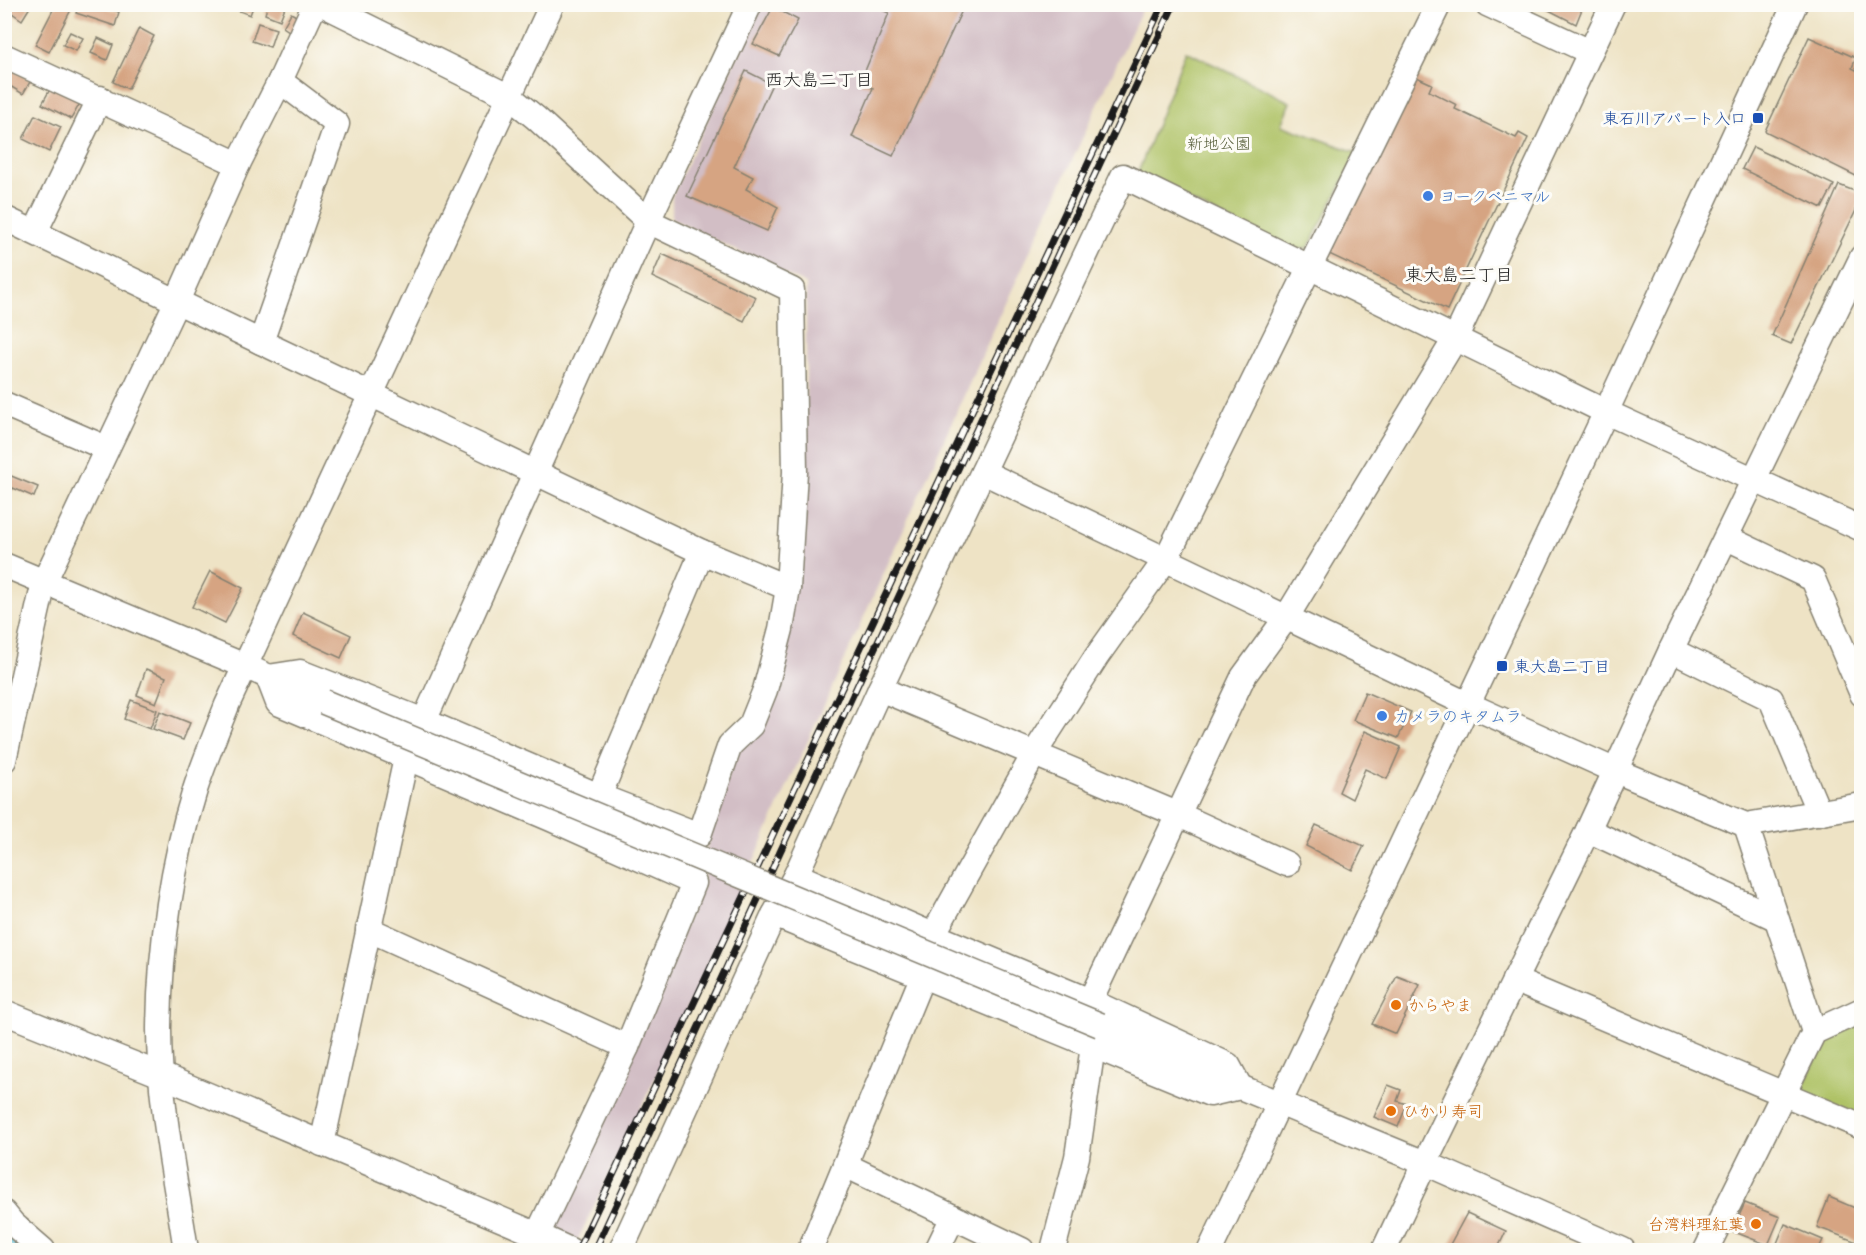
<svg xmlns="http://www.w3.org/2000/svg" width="1866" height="1255" font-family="Pangolin,'Klee One',sans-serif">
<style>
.industrial{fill:#d2bec5}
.green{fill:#afc266;stroke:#666f41;stroke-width:1.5}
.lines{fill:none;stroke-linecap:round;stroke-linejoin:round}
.stream{stroke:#5fc2dd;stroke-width:5}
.building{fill:#d6a482}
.minor-casing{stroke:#858070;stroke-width:27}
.minor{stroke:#fff;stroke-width:24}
.rail-casing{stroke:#1c1c1c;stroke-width:7}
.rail{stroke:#fdfcf7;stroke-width:4.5;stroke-dasharray:14;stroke-linecap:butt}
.minor-bridge-casing{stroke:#858070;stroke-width:27;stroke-linecap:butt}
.minor-bridge{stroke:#fff;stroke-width:24}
.transit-dot{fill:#1a4fb4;stroke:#fdfcf7;stroke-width:2}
.shop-dot{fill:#3f7fe0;stroke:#fdfcf7;stroke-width:2}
.food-dot{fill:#e8710a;stroke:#fdfcf7;stroke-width:2}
.labels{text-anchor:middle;stroke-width:6;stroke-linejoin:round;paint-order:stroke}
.transit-label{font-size:16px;fill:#164399;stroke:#fdfcf7;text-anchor:end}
.park-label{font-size:16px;fill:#575e3a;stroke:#fdfcf7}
.shop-label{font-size:16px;fill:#366cbe;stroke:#fdfcf7;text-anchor:start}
.food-label{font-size:16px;fill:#c56008;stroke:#fdfcf7;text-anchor:start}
.neighbourhood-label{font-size:18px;fill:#1c1c1c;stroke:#fdfcf7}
</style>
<rect width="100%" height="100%" fill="#fdfcf7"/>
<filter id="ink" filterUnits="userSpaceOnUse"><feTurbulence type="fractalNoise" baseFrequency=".0167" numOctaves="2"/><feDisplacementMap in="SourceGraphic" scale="12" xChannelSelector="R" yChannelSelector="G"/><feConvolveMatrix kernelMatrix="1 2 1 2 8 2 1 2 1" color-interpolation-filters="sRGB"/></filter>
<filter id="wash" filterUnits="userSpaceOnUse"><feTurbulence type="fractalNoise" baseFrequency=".008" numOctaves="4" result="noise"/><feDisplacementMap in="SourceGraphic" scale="24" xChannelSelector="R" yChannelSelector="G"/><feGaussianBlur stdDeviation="1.35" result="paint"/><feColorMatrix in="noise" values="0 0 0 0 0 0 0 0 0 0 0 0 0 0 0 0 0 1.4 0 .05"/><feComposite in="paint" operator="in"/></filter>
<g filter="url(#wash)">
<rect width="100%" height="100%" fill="#eee3c5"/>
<path class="industrial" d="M761,5h383l-149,322 -330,730 -92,193h-33l163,-366 6,-57 28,-78 21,-15 48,-295v-155l-134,-65v-23z"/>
<g class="green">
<path d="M1186,51l104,51 -9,23 77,28 -50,95 -15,3 -156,-76z"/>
<path d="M1861,1020v100l-62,-26 28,-57z"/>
</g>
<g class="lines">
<path class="stream" d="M4,1237l16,13"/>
</g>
<g id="blocks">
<g class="building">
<path d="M56,4h18l-25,48 -14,-7z"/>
<path d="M79,4h17l23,8 -4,14 -39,-13z"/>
<path d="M221,4h33l-4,11z"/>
<path d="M268,4h11l6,3 -5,13 -15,-6z"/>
<path d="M868,4h97l-72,152 -41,-19 21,-49 -13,-5 29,-70z"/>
<path d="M1537,4h47l-8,20z"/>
<path d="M5,5h21l4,2 -8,13 -17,-12z"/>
<path d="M773,7l25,13 -19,36 -26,-12z"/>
<path d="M291,13l10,6 -9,14 -9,-6z"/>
<path d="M258,23l18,6 -6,18 -18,-6z"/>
<path d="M139,28l15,8 -26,53 -15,-7z"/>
<path d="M70,32l13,6 -7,13 -13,-6z"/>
<path d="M1809,37l47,21 -4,10 10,5v106l-97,-48z"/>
<path d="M98,38l15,7 -6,15 -16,-7z"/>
<path d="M11,69l20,11 -8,14 -18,-11v-3z"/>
<path d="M746,71l26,13 -38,83 19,10 -7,12 32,18 -11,24 -80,-35z"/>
<path d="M1412,75l20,9 -3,7 28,14 -2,4 61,29 3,-5 9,5 -81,172 -120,-57z"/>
<path d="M54,82l29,16 -12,21 -29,-15z"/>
<path d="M35,115l26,12 -12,25 -26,-13z"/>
<path d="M1753,147l81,38 -12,23 -80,-39z"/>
<path d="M1839,185l23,9v4l-71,146 -19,-8z"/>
<path d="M662,254l94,43 -12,24 -92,-44z"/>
<path d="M4,473l34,14 -4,10 -21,-9 -5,8 -4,-1z"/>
<path d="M210,571l33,17 -18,35 -33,-16z"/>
<path d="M303,612l48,23 -10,23 -48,-22z"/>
<path d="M146,669l20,8 -10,26 -19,-8z"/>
<path d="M1365,692l46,20 -13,26 -45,-18z"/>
<path d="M131,700l26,10 -7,19 -26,-10z"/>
<path d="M160,711l30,12 -7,17 -30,-11z"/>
<path d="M1365,731l36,16 -14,32 -22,-10 -13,30 -13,-7z"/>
<path d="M1316,825l48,21 -12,24 -46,-24z"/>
<path d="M1397,976l23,9 -24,49 -24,-10z"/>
<path d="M1388,1085l13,5 -4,11 10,3 -9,23 -24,-10z"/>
<path d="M1829,1197l33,14v33l-45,-17z"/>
<path d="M1745,1203l35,14 -12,28 -36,-14z"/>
<path d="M1467,1213l39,18 -9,19h-50z"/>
<path d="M1785,1224l38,16 -5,10h-36l-7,-2z"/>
</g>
</g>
</g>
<g filter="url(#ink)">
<use href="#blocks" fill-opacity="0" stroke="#858070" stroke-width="1.5"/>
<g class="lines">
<g class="minor-casing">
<g id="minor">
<path d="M322,4l188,93 26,21 112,103 144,69 3,182 -7,116 -7,41 -16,61 -14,35 -21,20 -31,90 -100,-39 -175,-75 -124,-49 -32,5 10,26 273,116 143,64 -67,164 -97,203"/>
<path d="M1487,4l103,48"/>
<path d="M4,56l234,108"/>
<path d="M4,218l257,124 441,210 86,36"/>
<path d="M35,232l65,-134"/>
<path d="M261,342l76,-218 -57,-43"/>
<path d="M4,404l102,44"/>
<path d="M983,472l484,232 149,67 130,54 116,-20"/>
<path d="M1727,538l86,41 49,115"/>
<path d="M4,565l241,101 79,36"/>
<path d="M1671,650l100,49 48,114"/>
<path d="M880,689l297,125 110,50"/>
<path d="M424,721l224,-500 102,-217"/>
<path d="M4,760l40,-178 133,-281 61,-137 42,-83 35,-77"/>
<path d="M599,796l103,-244"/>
<path d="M1746,825l68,207"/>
<path d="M1588,830l187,88"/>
<path d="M774,915l436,179 30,-7 -12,-22 -138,-64 -157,-66 -137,-60"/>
<path d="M368,929l259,118"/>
<path d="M933,935l101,-181 63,-98 69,-97 273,-555"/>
<path d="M1514,980l348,147"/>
<path d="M1090,1001l153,-324 43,-59 169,-279 158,-335"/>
<path d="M4,1012l157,63 377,160 32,15"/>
<path d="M1100,1025l140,62 185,76 198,87"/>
<path d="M322,1144l84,-386"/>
<path d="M845,1165l177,85"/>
<path d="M4,1213l9,11 30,26"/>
<path d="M186,1250c-11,-73 -27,-147 -27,-221 1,-80 12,-162 36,-239 9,-28 21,-57 32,-85l325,-701"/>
<path d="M621,1250l153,-335 22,-40 84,-186 243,-513 483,236 256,117"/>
<path d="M810,1250l113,-275"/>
<path d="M937,1250l16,-33"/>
<path d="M1053,1250l24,-93 16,-111"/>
<path d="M1210,1250l396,-838 189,-408"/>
<path d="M1384,1250l41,-87 163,-333 83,-180 191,-393"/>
<path d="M1706,1250l108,-218 48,-22"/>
</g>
</g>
<use href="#minor" class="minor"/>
<g class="rail-casing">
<g id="rail">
<path d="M578,1250l585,-1246"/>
<path d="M595,1250l579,-1246"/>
</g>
</g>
<use href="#rail" class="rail"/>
<g class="minor-bridge-casing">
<path id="minor-bridge" d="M324,702l776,323"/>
</g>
<use href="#minor-bridge" class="minor-bridge"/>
</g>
</g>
<g class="transit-dot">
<rect x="1752" y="112" width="12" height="12" rx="3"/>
<rect x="1496" y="660" width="12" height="12" rx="3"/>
</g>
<g class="shop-dot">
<circle cx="1428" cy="196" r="6"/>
<circle cx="1382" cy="716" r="6"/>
</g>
<g class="food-dot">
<circle cx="1396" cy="1005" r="6"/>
<circle cx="1391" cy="1111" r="6"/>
<circle cx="1756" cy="1224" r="6"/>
</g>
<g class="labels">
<g class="transit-label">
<text x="1746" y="124">東石川アパート入口</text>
<text x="1514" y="672" text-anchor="start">東大島二丁目</text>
</g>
<g class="park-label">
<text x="1219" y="149">新地公園</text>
</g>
<g class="shop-label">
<text x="1440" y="202">ヨークベニマル</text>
<text x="1394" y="722">カメラのキタムラ</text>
</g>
<g class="food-label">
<text x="1408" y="1011">からやま</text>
<text x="1403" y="1117">ひかり寿司</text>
<text x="1744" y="1230" text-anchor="end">台湾料理紅葉</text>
</g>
<g class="neighbourhood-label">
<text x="819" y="86">西大島二丁目</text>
<text x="1459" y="281">東大島二丁目</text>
</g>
</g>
<rect width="1866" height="1255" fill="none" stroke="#fdfcf7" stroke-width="24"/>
</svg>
